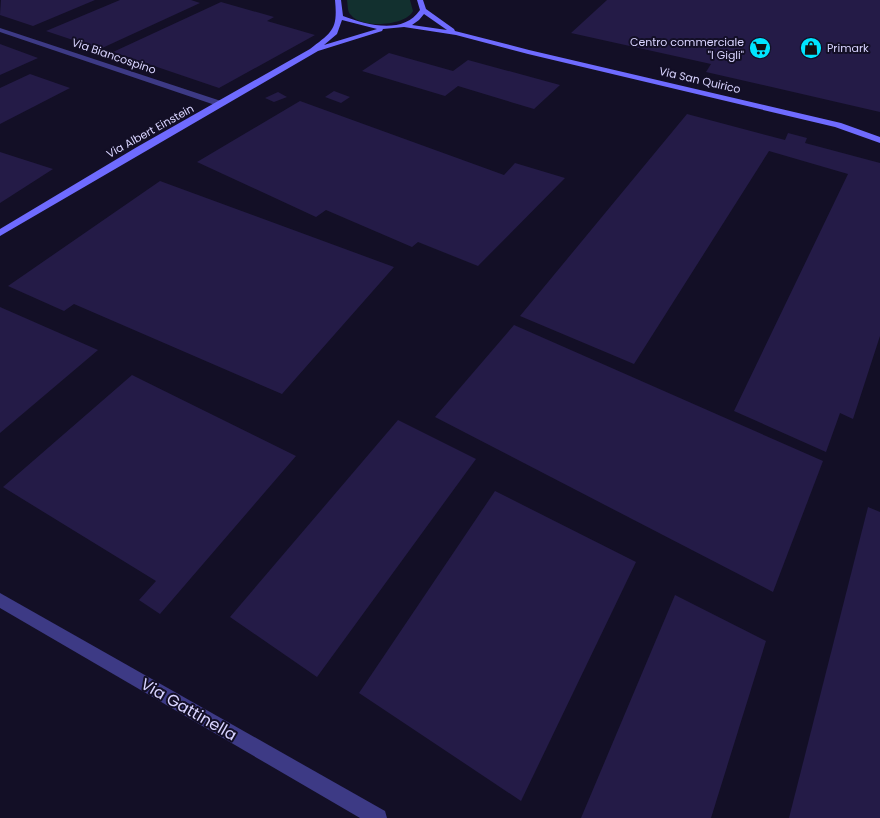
<svg xmlns="http://www.w3.org/2000/svg" width="880" height="818" font-family="Poppins,sans-serif">
<style>
.green{fill:#12302f}
.building{fill:#241b47}
.lines{fill:none;stroke-linecap:round;stroke-linejoin:round}
.street{fill:#3d3a85;fill-rule:evenodd}
.secondary{fill:#6f6bff;fill-rule:evenodd}
.labels{text-anchor:middle;stroke-width:4;stroke-linejoin:round;paint-order:stroke}
.far-poi-label{font-size:11px;fill:#d9d4ff;stroke:#130f26;text-anchor:end}
.far-street-label{font-size:11px;fill:#d9d4ff;stroke:#130f26}
.near-street-label{font-size:16px;fill:#d9d4ff;stroke:#130f26}
</style>
<rect width="100%" height="100%" fill="#130f26"/>
<path class="green" d="M347,0h63l3,11c-7,15 -52,18 -62,4 -4,-3 -3,-10 -4,-15z"/>
<g class="building">
<path d="M1,0h94l-62,26 -33,-11z"/>
<path d="M120,0h71l9,3 -100,46 -54,-18z"/>
<path d="M607,0h273v112l-174,-40 5,-8 -140,-31z"/>
<path d="M221,2l53,15 -7,4 48,14 -96,53 -106,-36z"/>
<path d="M0,44l38,14 -38,17z"/>
<path d="M389,53l64,18 15,-11 92,25 -26,24 -76,-23 -13,10 -83,-25z"/>
<path d="M30,74l40,14 -70,36v-36z"/>
<path d="M334,91l16,6 -9,6 -16,-6z"/>
<path d="M278,92l9,5 -13,5 -9,-4z"/>
<path d="M300,101l204,74 11,-12 50,15 -87,88 -60,-24 -6,5 -86,-37 -10,7 -119,-55z"/>
<path d="M687,114l98,26 3,-7 19,5 -2,5 75,20v173l-27,83 -13,-6 -14,39 -92,-41 114,-237 -79,-23 -135,213 -114,-48z"/>
<path d="M0,152l53,17 -53,34z"/>
<path d="M160,181l234,86 -112,127 -208,-90 -10,7 -56,-25z"/>
<path d="M0,307l98,43 -98,83z"/>
<path d="M514,325l309,136 -50,131 -338,-175z"/>
<path d="M132,375l164,81 -136,158 -21,-14 17,-19 -153,-94z"/>
<path d="M398,420l78,39 -159,218 -87,-60z"/>
<path d="M495,491l141,71 -115,239 -162,-108z"/>
<path d="M868,507l12,5v306h-91z"/>
<path d="M675,595l91,46 -55,177h-130z"/>
</g>
<g class="lines">
<g class="street">
<path d="M0,28l224,74 1,2 -7,2 -218,-74z"/>
<path d="M0,593l385,218 2,7h-27l-360,-210z"/>
</g>
<path class="secondary" d="M335,0h6l2,16c24,9 60,19 77,-6l-3,-10h6l3,9 28,20 1,2 74,19 312,73 39,14v6l-45,-16 -307,-73 -72,-19 -52,-8 -21,2 -1,2 -64,20 -318,185v-7l137,-82 173,-98c22,-17 28,-19 25,-49zM424,14l23,16 -35,-5 7,-5zM342,20l35,9 -53,16 13,-11z"/>
</g>
<defs>
<g id="supermarket-disc" transform="scale(1.125)"><circle r="9.5" fill="#00e5ff" stroke="#130f26"/><path d="M-6-5.5h2.5l.6 2H6L4.5 2H-2.5L-4.4-4H-6ZM-1.5 3.2a1.3 1.3 0 1 0 .1 0ZM3 3.2a1.3 1.3 0 1 0 .1 0Z" fill="#111"/></g>
<g id="shop-disc" transform="scale(1.125)"><circle r="9.5" fill="#00e5ff" stroke="#130f26"/><path d="M-5-2.5h2.3a2.7 3.5 0 0 1 5.4 0H5L5.5 6h-11ZM-1.5-2.5h3a1.5 2.3 0 0 0-3 0Z" fill="#111"/></g>
</defs>
<g fill-rule="evenodd">
<use href="#supermarket-disc" x="760" y="48"/>
<use href="#shop-disc" x="811" y="48"/>
</g>
<g class="labels">
<g class="far-poi-label">
<text x="744" y="46">Centro commerciale<tspan x="744" dy="13">"I Gigli"</tspan></text>
<text x="827" y="52" text-anchor="start">Primark</text>
</g>
<g class="far-street-label">
<text transform="translate(114 56) rotate(19)" y="4">Via Biancospino</text>
<text transform="translate(700 80) rotate(13)" y="4">Via San Quirico</text>
<text transform="translate(150 131) rotate(-29)" y="4">Via Albert Einstein</text>
</g>
<g class="near-street-label">
<text transform="translate(189 709) rotate(30)" y="6">Via Gattinella</text>
</g>
</g>
</svg>
